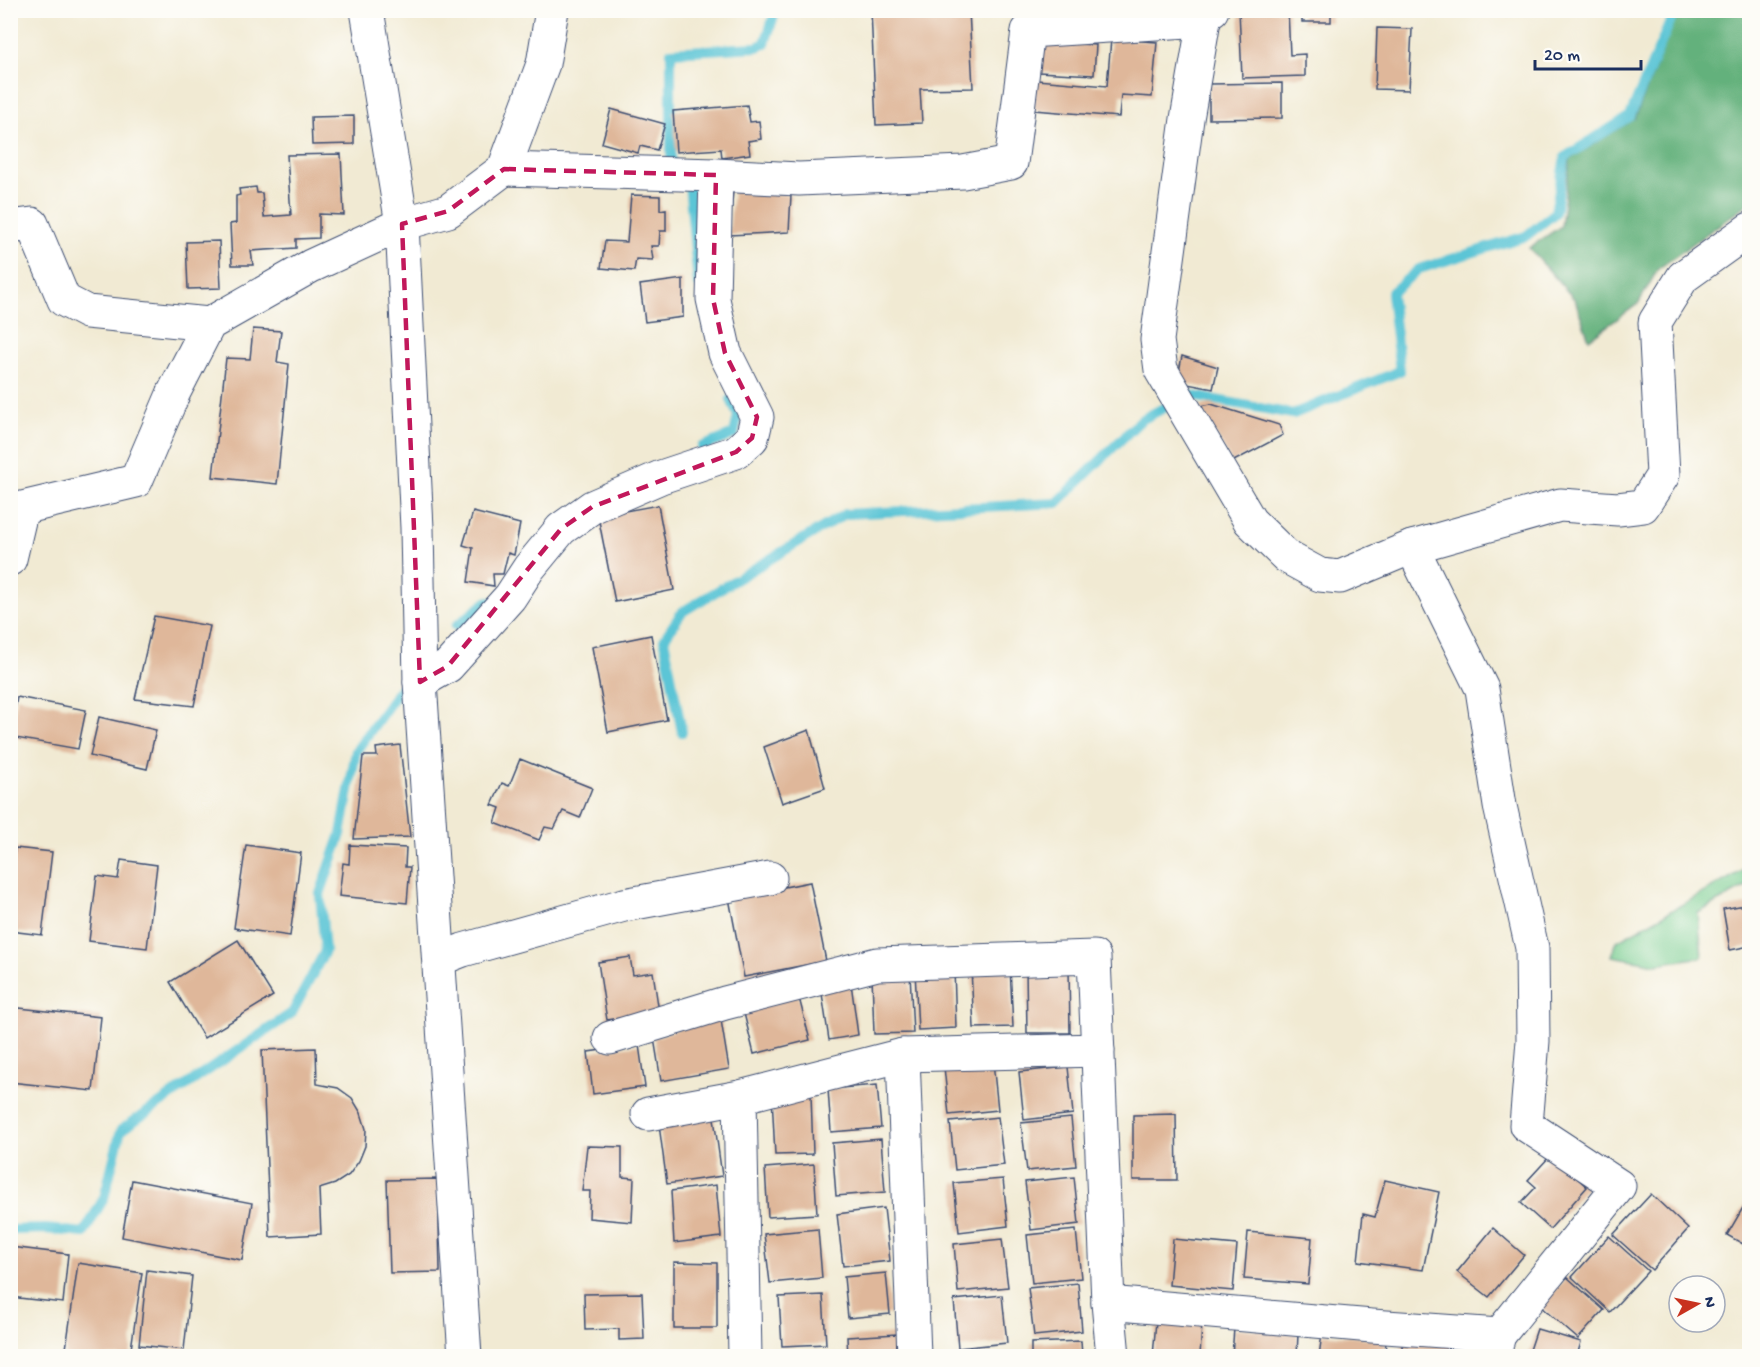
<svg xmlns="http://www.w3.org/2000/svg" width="1760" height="1367" font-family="'Gochi Hand',sans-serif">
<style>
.green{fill:#7ace92;stroke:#4a7e78;stroke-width:1.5}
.forest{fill:#63b17c;stroke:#3f706d;stroke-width:1.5}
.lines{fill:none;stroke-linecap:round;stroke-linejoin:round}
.stream{stroke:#5bc5d6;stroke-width:10}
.building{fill:#dfb79a}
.minor-casing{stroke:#3b4b70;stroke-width:35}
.minor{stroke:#fff;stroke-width:33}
.marked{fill:none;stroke:#c2185b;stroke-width:4.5;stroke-dasharray:12 8;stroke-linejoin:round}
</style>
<rect width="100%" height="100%" fill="#fdfcf7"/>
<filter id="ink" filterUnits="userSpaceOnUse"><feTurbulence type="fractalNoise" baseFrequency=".0167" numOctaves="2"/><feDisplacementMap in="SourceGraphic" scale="12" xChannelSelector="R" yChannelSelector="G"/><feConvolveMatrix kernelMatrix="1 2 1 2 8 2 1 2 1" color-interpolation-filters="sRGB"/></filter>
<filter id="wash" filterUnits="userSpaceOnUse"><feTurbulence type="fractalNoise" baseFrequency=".008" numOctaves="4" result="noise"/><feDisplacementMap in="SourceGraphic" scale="24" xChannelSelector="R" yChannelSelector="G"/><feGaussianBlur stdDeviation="1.35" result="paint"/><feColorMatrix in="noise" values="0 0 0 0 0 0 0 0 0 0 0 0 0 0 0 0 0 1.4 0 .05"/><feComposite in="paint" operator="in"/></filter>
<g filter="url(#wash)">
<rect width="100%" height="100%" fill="#f1ead3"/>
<path class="green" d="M1749,867v18l-51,28 4,44 -46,7 -44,-8 5,-15z"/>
<path class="forest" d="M1678,11h71v192l-91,66 -20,35 -49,35 -14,-39 -46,-52 32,-22 9,-67 65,-41z"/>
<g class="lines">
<g class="stream">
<path d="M671,172v-120l86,-5 8,-4 11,-33"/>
<path d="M685,183h4l9,100"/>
<path d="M702,447l32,-13 4,-18 -7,-17"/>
<path d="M456,626l32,-25"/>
<path d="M682,732l-18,-93 18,-27 163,-98 212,-11 84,-83 47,-25 105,19 107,-43 -9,-78 28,-24 107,-33 29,-23 10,-56 65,-41 45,-106"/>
<path d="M10,1230l36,-1 38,4 20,-35 17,-68 171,-117 33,-62 -5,-57 21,-60 15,-83 44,-62"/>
</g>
</g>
<g id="blocks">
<g class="building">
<path d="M871,10h98l4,78 -53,1 2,34 -46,2z"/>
<path d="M1029,10h58v4l-58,-2z"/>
<path d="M1239,10h49l2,45 15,-1v22l-63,2z"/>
<rect x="1302" y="10" width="29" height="12"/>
<path d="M1377,28l35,1 -3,61 -34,-1z"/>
<path d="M1111,39l46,3 -5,55 -31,-2 -2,22 -85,-7 3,-30 70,6z"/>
<path d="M1040,42l56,3 -2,30 -56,-3z"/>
<path d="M1282,83v35l-73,1v-35z"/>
<path d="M747,105l3,17 9,-1 2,18 -13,2 2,13 -28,4 -1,-9 -45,3 -3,-41z"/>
<path d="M611,109l54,15 -8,26 -17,-4 -2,7 -36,-10z"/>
<path d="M354,116v28l-42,1 -1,-28z"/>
<path d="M341,154l3,61 -25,-1v24l-23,1v9l-45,3 2,14h-21l-2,-41 6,-1v-27l4,-1 -1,-6 17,-2 1,6h5l2,24 27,-2 -4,-60z"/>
<path d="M733,192l58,3 -2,37 -60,3z"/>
<path d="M631,195l29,1v14l6,-1v22h-6l-1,15h-8l2,14 -17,-1 -2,12 -33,-3 4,-27 22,1z"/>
<path d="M219,241l2,47 -33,1 -2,-47z"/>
<path d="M683,279v38l-38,5 -5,-37z"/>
<path d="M253,329l28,2 -4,31 12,2 -12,120 -64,-7 13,-119 24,1z"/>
<path d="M1182,356l36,11 -5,22 -36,-7z"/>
<path d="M1211,404l68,21 4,10 -51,27 -32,-56z"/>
<path d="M658,505l16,85 -59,12 -17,-86z"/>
<path d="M473,512l47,12 -6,31 -6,-2 -5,21h-10l1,12 -26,-4 5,-34 -10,-3z"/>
<path d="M154,616l56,10 -16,80 -59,-7z"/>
<path d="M651,635l16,85 -59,12 -16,-85z"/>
<path d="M17,697l69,13 -8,39 -68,-12z"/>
<path d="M99,717l57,13 -9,39 -57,-13z"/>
<path d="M809,730l16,58 -43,15 -18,-56z"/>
<path d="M400,745l10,92 -56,2 9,-83h14l-1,-8z"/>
<path d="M520,759l72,29 -12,30 -17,-7 -9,18 -9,-2 -6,13 -44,-17 5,-15 -8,-3 10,-22 7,3z"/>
<path d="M246,845l55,8 -11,83 -56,-8z"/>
<path d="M350,845l56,3 -1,19h5l-3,36 -68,-7 4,-33 6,1z"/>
<path d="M15,848l37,4 -10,83 -32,-4v-66l3,1z"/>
<path d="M121,860l36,5 -10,83 -58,-7 8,-65 21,3z"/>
<path d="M810,882l16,79 -82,16 -15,-79z"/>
<path d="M1750,904v42l-20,4 -7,-41z"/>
<path d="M238,940l35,56 -69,42 -34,-56z"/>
<path d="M630,957l3,18 20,-3 6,40 -52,8 -9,-58z"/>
<path d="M1010,967l3,60 -39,1 -3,-59z"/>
<path d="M1069,967l1,66h-43l-1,-65z"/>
<path d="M954,969l2,59 -38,2 -3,-59z"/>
<path d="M910,973l3,60 -39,1 -2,-59z"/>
<path d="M851,983l7,52 -29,5 -8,-53z"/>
<path d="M798,994l12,46 -56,14 -11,-45z"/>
<path d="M10,1007l91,10 -8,74 -83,-9z"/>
<path d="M720,1014l9,55 -68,12 -7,-43z"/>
<path d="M639,1045l6,42 -52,7 -5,-42z"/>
<path d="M316,1048l1,36 21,4 14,10 9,15 5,16 -1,17 -6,15 -10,14 -14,9 -16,5 2,45 -51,3 -8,-187z"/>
<path d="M993,1062l5,48 -49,5 -5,-48z"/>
<path d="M1068,1067l5,47 -49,6 -5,-48z"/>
<path d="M877,1085l4,43 -50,4 -3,-43z"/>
<path d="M811,1094l2,60 -38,1 -3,-59z"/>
<path d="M1176,1114l1,66h-44v-65z"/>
<path d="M998,1117l6,48 -49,5 -5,-48z"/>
<path d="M714,1118l8,58 -55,8 -8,-59z"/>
<path d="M1071,1118l5,48 -49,5 -6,-48z"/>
<path d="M881,1139l4,53 -49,4 -4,-53z"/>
<path d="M587,1146l35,1v30l12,1 -2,44 -43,-4 1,-27h-8z"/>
<path d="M1551,1155l36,32 -37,42 -29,-26 15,-16 -8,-7z"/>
<path d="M814,1164l3,50 -49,3 -3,-49z"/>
<path d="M1074,1177l5,47 -48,6 -6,-48z"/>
<path d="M438,1179l2,93 -50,1 -3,-93z"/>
<path d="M1003,1179l5,47 -49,6 -5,-49z"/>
<path d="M132,1180l120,23 -10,57 -120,-23z"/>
<path d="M1385,1180l54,12 -16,78 -65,-9 5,-47 12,3z"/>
<path d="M716,1185l5,52 -47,6 -3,-52z"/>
<path d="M1651,1194l37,35 -36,41 -39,-35z"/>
<path d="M1748,1199l2,1v48l-23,-13z"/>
<path d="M884,1208l6,53 -47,5 -6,-52z"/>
<path d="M1493,1228l31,27 -35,42 -32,-25z"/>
<path d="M818,1229l4,49 -52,5 -6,-49z"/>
<path d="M1076,1230l5,48 -49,5 -5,-48z"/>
<path d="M1248,1232l64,6 -4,46 -64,-5z"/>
<path d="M1609,1236l39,35 -38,41 -38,-35z"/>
<path d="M1002,1239l6,48 -50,5 -4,-48z"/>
<path d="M1173,1239l64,6 -4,46 -64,-6z"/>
<path d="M10,1247l58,7 -5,49 -53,-6z"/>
<path d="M674,1262l43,1v65h-43z"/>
<path d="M78,1263l64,10 -12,83h-65z"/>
<path d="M147,1270l45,6 -8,74 -45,-5z"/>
<path d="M886,1273l4,41 -42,4 -4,-41z"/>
<path d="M1567,1277l37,33 -26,29 -37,-32z"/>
<path d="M1078,1283l4,48 -48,5 -6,-48z"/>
<path d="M642,1293l2,46 -25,1v-11l-34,1 -1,-36z"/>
<path d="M823,1295l3,49 -44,2 -3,-49z"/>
<path d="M1002,1295l5,48 -49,5 -4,-48z"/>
<path d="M1156,1321l46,3 -2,32h-47z"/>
<path d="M1234,1328l64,6 -1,22h-65z"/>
<path d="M1537,1329l44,13 -4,14h-49z"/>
<path d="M897,1334l1,22h-50l-1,-19z"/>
<path d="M1322,1334l64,6 -1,16h-66z"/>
<path d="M1403,1338l63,6 -1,12h-64z"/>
<path d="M1081,1341l1,15h-51v-13z"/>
</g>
</g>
</g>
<g filter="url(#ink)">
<use href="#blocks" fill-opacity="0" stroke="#3b4b70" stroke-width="1.5"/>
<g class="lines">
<g class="minor-casing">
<g id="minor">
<path d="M367,10l35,214 15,304 3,154 45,674"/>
<path d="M1205,14l-18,105 -30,221 4,30 89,151 37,36 33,18 20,2 72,-30 148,-42 58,4 25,-3 20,-31 -8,-153 28,-45 67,-48"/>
<path d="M504,169l212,6 83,4 164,-7 48,-9 17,-132 160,-10 24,-11"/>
<path d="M10,227l22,-3 32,76 23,12 122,12"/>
<path d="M1412,547l70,142 18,117 32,142 1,93 -7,84 93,61 -120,149"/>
<path d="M10,559l12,-51 114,-27 38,-89 35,-68 102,-58 91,-42 46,-13 56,-42 39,-105 9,-54"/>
<path d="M420,682l28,-16 62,-69 19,-29 32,-39 31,-22 69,-30 75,-25 16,-14 5,-21 -32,-64 -12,-54 3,-124"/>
<path d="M440,959l23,-9 161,-45 146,-27"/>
<path d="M610,1038l115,-35 152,-39 217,-7 14,346 5,53"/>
<path d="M903,1055l11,301"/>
<path d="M740,1097l5,259"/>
<path d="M648,1114l92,-17 163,-42 195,-5"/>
<path d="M1108,1303l264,23 127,9 -5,19"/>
</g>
</g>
<use href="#minor" class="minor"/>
</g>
</g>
<path class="marked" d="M504,169l212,6 -3,124 12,54 32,64 -5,21 -16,14 -144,55 -31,22 -113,137 -28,16 -18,-458 46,-13z"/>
<rect width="1760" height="1367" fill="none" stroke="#fdfcf7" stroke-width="36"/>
<g transform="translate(1697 1304) rotate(81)"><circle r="28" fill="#fdfcf7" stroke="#a3aaba" stroke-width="1.5"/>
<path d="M0-4.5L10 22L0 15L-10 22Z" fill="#c8321e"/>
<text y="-9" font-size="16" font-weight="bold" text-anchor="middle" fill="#1b2f5e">N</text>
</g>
<path d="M1535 60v9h106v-9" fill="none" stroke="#1b2f5e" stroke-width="3"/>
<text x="1544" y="60" font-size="18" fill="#1b2f5e" stroke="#fdfcf7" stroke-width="4.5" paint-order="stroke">20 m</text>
</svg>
